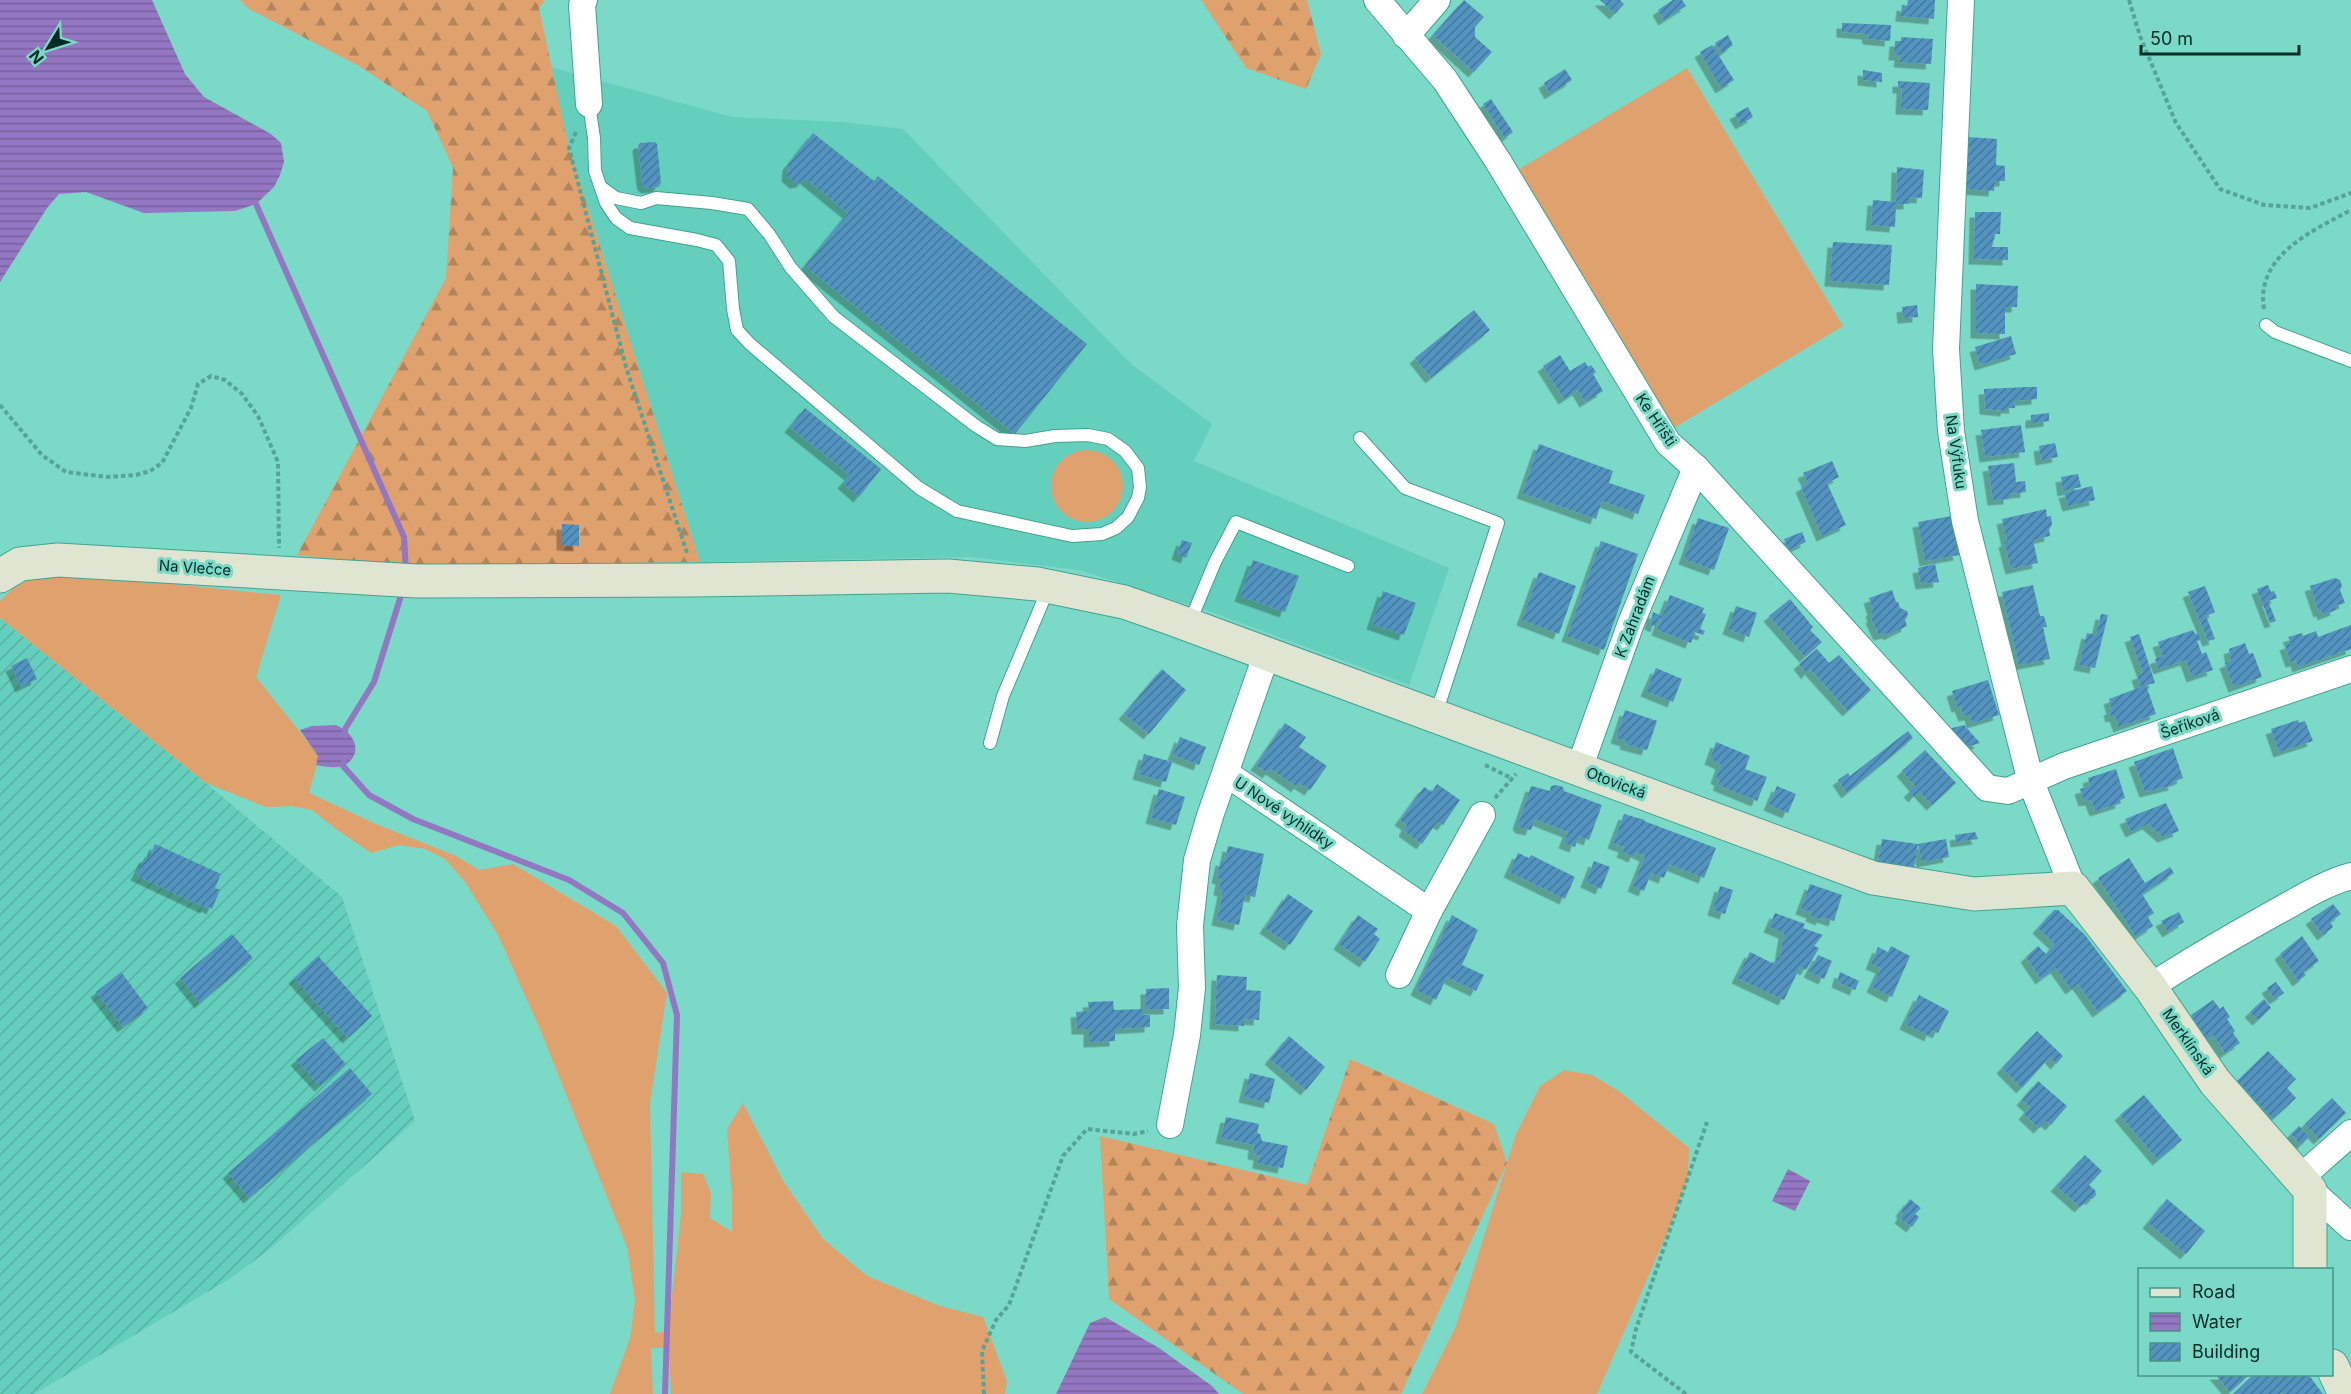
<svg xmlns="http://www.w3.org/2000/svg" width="2351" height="1394" font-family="Inter,sans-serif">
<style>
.built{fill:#64cfbc}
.industrial{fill:url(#industrial-furrows)}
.grass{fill:#dfa26f}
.forest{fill:url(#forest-firs)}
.water{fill:url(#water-rules)}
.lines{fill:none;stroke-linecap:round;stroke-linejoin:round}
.stream{stroke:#9377c2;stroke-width:6}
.building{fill:url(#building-hatch);filter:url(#shadow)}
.lane-casing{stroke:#42a292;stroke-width:14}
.street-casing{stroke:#42a292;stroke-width:28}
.secondary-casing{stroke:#42a292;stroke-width:35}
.path{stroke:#56a496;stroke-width:4;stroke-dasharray:4.5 3;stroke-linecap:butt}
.lane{stroke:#fff;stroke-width:12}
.street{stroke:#fff;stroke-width:26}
.secondary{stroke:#e0e5d1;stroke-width:33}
.labels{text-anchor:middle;stroke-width:6;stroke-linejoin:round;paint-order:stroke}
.street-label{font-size:15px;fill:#012c26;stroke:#7bd9c7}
</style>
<defs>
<pattern id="industrial-furrows" width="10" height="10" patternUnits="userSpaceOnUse" patternTransform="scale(1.5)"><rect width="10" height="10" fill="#64cfbc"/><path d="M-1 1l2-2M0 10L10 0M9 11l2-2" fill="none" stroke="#55b2a1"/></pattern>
<pattern id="forest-firs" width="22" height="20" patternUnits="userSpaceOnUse" patternTransform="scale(1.5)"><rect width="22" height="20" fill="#dfa26f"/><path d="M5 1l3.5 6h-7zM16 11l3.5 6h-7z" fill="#b2845b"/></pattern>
<pattern id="water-rules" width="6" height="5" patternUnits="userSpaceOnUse" patternTransform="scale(1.5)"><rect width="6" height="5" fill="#9377c2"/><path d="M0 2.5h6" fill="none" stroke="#76629d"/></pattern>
<pattern id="building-hatch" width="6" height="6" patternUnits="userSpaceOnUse" patternTransform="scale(1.5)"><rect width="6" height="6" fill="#5393bf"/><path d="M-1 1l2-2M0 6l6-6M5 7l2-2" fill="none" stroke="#42789b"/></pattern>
<filter id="shadow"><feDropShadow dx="-5.5" dy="5.5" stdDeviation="0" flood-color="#0004"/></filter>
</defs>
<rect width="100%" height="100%" fill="#7bd9c7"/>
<path class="built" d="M550,67l182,50 111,5 60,7 228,235 81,60 -18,37 255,107 -40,117 -198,-73 -132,-42 -109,-13 -270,5 -131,-414z"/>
<path class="industrial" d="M0,618l206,165 136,114 73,224 -145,128 -39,29 -197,116h-34z"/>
<g class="grass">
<path d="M1687,68l156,258 -171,103 -156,-258z"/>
<circle cx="1087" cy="486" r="36"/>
<path d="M74,574l207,21 -25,82 63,79 -10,37 67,31 80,32 23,14 34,-6 103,62 51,67 -17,110 5,230 13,-2 13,-117v-42l22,2 8,19 -1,25 22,14v-33l-5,-70 16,-26 39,76 41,60 44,37 73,30 43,11 24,64 -2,13h-334l-2,-46h-18l2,46h-43l20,-56 5,-38 -8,-53 -87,-218 -42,-94 -33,-53 -20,-23 -20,-10 -26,-4 -28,8 -35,-24 -24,-19 -20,-4 -26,1 -60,-24 -206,-165v-17c26,-27 39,-25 74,-27z"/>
<path d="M1564,1070l28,5 28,17 69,56 -1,29 -17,47 -74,170h-175l34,-68 60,-192 24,-48z"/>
</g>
<g class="forest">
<path d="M240,0h305l-6,8 30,140 131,414 -306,4 -97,-11 149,-277 7,-110 -26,-57 -68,-45 -110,-57z"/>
<path d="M1201,0h106l14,54 -15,35 -60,-21z"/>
<path d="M1350,1059l144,65 13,39 -106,231h-158l-134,-95 -9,-163 207,49z"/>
</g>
<g class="water">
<path d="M0,0h152l33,74 19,23 67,37 10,9 3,19 -4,13 -6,12 -18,17 -21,7 -91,2 -58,-21 -27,2 -12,14 -47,74z"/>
<path d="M336,725c17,7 29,27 9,40 -8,4 -20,2 -29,0l2,-9 -18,-26 12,-4z"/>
<path d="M1788,1169l22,12 -15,30 -23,-10z"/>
<path d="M1105,1317l54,31 53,38 7,8h-163l34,-71z"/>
</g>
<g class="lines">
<g class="stream">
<path d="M256,204l148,333 2,34"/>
<path d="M345,735v-6l29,-47 29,-93"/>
<path d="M344,760l-1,6 26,29 44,24 156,61 54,33 40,50 14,52 -12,379"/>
</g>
</g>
<g class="building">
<path d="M1464,0l20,17 -9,10v10l17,15 -18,20 -41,-37z"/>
<path d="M1600,0h20l4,4 -9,10z"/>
<path d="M1673,0h9l4,6 -22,14 -6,-10z"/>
<path d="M1908,0h27l-1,19 -33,-3 1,-11 5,1z"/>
<path d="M1842,23l49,2 -1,16 -22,-2 -1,-5 -25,-2z"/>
<path d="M1728,35l5,10 -11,8 -7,-10z"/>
<path d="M1901,37l32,2 -2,25 -32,-2 1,-7h-6l1,-14h6z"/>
<path d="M1712,45l22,35 -13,8 -21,-36z"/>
<path d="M1565,69l7,11 -22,14 -6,-11z"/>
<path d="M1863,70l19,3v9l-19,-2z"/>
<path d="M1898,81l32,2 -2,27 -27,-1 1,-21h-4z"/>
<path d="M1491,99l22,33 -8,6 -22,-34z"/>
<path d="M1748,107l5,10 -12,7 -6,-10z"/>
<path d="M813,133l61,48 4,-5 209,168 -72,90 -210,-168 43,-53 -43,-35 -3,4 -7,1 -8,-7 1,-11z"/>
<path d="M1968,137l29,2 -1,26 9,1v15h-10l-1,10 -28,-2z"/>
<path d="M655,142l2,2 4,39 -3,4 -11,1 -4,-3 -1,-5 -4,-34 2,-3z"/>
<path d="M1897,167l27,3 -2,28 -13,-1v7h-13l-1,23 -24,-2 2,-25 23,2z"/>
<path d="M1975,212h26l-1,22h-5l-3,13h16v13l-34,-1z"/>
<path d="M1833,242l59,3 -3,40 -59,-4z"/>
<path d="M1976,284l42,2 -1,21h-12v27l-29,-1z"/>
<path d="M1917,305l1,12 -15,1 -1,-11z"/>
<path d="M1474,310l16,20 -59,48 -16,-20z"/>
<path d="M2011,336l5,18 -36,11 -5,-18z"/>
<path d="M1560,355l10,16 15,-9 3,5 3,-2 5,7 -3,2 10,17 -18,11 -7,-12 -14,9 -21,-33z"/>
<path d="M2027,387h10v12l-23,2 1,7h-9v3l-21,-2 -1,-20z"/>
<path d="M805,408l76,61 -22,28 -16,-14 7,-8 -60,-48z"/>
<path d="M2049,413v8l-18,2v-8z"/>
<path d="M2021,425l4,27 -40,5 -4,-27z"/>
<path d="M2055,443l3,14 -17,3 -2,-14z"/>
<path d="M1539,444l74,27 -4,12 36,12 -7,19 -36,-13 -6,18 -74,-26z"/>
<path d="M1832,461l7,16 -12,6 19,42 -24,11 -21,-49 7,-4 -5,-10z"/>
<path d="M2014,463l2,19 9,-1 1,11 -17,2v5l-16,1 -5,-34z"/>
<path d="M2078,474l3,13 -18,4 -2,-14z"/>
<path d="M2092,486l3,14 -27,6 -4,-13z"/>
<path d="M2046,509l1,8 4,-1 1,9 -3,4 1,7 -17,4 5,23 -27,6 -7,-27 3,-1 -5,-22z"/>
<path d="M1952,516l7,39 -34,6 -7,-39z"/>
<path d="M1698,518l31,10 -15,42 -30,-11z"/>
<path d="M562,524l17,1v21l-17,-1z"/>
<path d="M1802,532l4,10 -17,8 -5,-11z"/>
<path d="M1182,540l10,3 -6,15 -9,-4z"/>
<path d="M1601,541l37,13 -34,96 -37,-14z"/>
<path d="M1253,560l46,16 -14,36 -45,-16z"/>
<path d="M1935,564l4,18 -18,2 -3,-16z"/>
<path d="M1539,572l37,14 -17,48 -37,-14z"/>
<path d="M2335,578l5,2 2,6 -2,4 5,13 -10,3 1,4 -13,5 -1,-4 -3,1 -9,-26z"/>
<path d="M2033,585l7,31h4l3,11h-4l7,32 -31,6 -17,-73z"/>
<path d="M2268,585l3,7 3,-1 3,7 -9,3 8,20 -6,2 -13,-34z"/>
<path d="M2205,586l10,26 -9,4 9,23 -7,2 -20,-49z"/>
<path d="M1892,590l4,12h2l2,6 7,3 1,4 -3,5 2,6 -18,9 -1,-2 -9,2 -8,-17 2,-1 -2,-6 2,-1 -4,-12z"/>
<path d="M1383,591l33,12 -12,32 -32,-11z"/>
<path d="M1670,595l34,13 -2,5 4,1 -6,15 5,2 -2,4 -8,-3 -4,11 -34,-13 4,-11 -2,-1 -3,9 -6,-3 3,-12 9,4z"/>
<path d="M1790,599l23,28 -3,3 12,12 -17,15 -36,-41z"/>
<path d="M1736,606l21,7 -8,24 -21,-8z"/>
<path d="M2101,614l7,1 -13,53 -16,-3 8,-32 9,2z"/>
<path d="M2351,625v24l-53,18 -2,-6 -5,1 -6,-17 6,-2 -3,-6 14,-4 1,3 13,-5 2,6z"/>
<path d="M2193,630l2,4 3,-1 3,7 -4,1 5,13 4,-2 7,18 -21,7 -6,-17 -27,9 -4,-10 8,-3 -5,-14z"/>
<path d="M2139,634l16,49 -9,2 10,29 -37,13 -4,-11 -4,1 -2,-7 3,-1 -3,-10 32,-12 -4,-12 6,-2 -13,-36z"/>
<path d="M2245,643l4,11 4,-1 9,24 -28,10 -9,-24 6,-2 -2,-12z"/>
<path d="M1817,649l12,14 10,-8 32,35 -23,21 -38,-42 -3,5 -8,-10z"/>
<path d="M27,658l10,21 -16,8 -10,-21z"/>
<path d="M1656,668l26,11 -9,23 -27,-11z"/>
<path d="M1162,669l24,21 -37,44 -25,-20z"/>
<path d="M1988,680l11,35 -27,8 -2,-8 -6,1 -4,-10 -3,1 -5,-16z"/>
<path d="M1625,710l32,11 -10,29 -22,-6 1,-3 -10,-3z"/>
<path d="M2298,720l1,3 6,-2 8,20 -34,11 -8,-23z"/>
<path d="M1285,723l21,14 -7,10 28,19 -17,24 -11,-7 -2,4 -26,-18 -3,4 -12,-8z"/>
<path d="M1964,725l16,18 -16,5 -16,-19z"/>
<path d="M1908,731l5,7 -66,55 -9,-13 10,-7 2,3z"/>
<path d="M1180,737l26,10 -7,18 -26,-10z"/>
<path d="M1716,742l34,14 -5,13 22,8 -10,24 -39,-16 2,-4 -4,-3 5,-14 -11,-5z"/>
<path d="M2173,748l10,30 -10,4 1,3 -29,7 -11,-30z"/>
<path d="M1925,750l31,33 -24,22 -13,-14 -5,6 -5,-5 6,-6 -13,-15z"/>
<path d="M1144,754l28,8 -6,20 -28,-8z"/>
<path d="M2116,769l9,29 -5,2 1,3 -26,8 -4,-11 -7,1 -4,-12 10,-3 -2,-8z"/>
<path d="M1437,784l23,16 -17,25 -6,-3 -15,22 -18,-13 3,-6 -7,-5 24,-33 8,5z"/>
<path d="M1556,785l7,2 1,4 38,14 -13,35 -10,-4 -4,11 -11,-4 4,-11 -13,-5 -20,-8 -4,11 -10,-2 -3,-4 13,-38 19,5 1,-5z"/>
<path d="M1777,786l19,8 -8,19 -19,-8z"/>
<path d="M1159,789l26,8 -9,28 -25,-7z"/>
<path d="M2166,803l13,28 -16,6 -15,-13 -17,8 -6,-13z"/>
<path d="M1624,814l21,6 -1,1 72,27 -12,30 -35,-14 -5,14 -13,-5 -7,18 -11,-5 12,-30 -9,-4 -2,5 -12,-5 2,-5 -11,-4z"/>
<path d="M1975,832l3,7 -22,3 -1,-7z"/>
<path d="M1882,839l36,5 28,-5 3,18 -27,5 -4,-18 -4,24 -36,-6z"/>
<path d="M155,844l66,30 -6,14 5,2 -8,19 -5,-3 -1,2 -70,-33 9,-18 4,1z"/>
<path d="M1228,846l36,8 -9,43 -10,-2 -6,30 -22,-5 6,-29 -4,-1 2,-11 -4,-1 4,-18 4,1z"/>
<path d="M1518,853l11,5 2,-3 44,22 -10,22 -56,-27z"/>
<path d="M2129,858l16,25 25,-16 4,6 -32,21 12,19 -6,4 5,9 -17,11 -38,-59z"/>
<path d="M1594,861l16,6 -9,22 -15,-7z"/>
<path d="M1810,884l32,11 -8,26 -12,-4 -1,3 -10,-4 1,-3 -11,-4z"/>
<path d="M1720,886l13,4 -8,24 -12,-4z"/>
<path d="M1288,894l25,17 -23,34 -25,-17z"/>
<path d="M2333,904l8,10 -11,8 3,5 -10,8 -12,-16z"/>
<path d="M2054,910h4l27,25 42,56 -29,21 -20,-28 -7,5 -15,-21 -15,11 -15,-22 12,-11 8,8 9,-10 -17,-16z"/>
<path d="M2179,912l5,10 -16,10 -7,-11z"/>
<path d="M1775,913l30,11 -2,4 20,7 -9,11 5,2 -13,22 -6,-3 -16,33 -47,-22 13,-26 24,12 4,-8 2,1 4,-24 -15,-6z"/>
<path d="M1358,915l20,14 -4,5 6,5 -15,23 -26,-18z"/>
<path d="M1452,915l26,15 -16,35 22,10 -8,16 -29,-14 -11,23 -20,-10z"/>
<path d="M232,934l21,24 -53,45 -20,-25z"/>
<path d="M2302,936l17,25 -16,11 3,3 -8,6 -18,-27z"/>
<path d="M1891,946l19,10 -18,41 -20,-10 9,-19 -10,-4 7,-17 10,5z"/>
<path d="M1818,955l14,6 -8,18 -15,-7z"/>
<path d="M318,956l54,60 -24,22 -54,-60z"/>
<path d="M121,972l27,36 -25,19 -27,-35z"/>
<path d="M1840,972l19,9 -4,9 -18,-8z"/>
<path d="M1217,975l30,2 -1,13 15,1 -2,29 -15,-1v7l-29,-2z"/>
<path d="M2276,982l8,11 -9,6 -8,-11z"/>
<path d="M1169,988v21h-23v-20z"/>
<path d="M1919,995l30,16 -11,22 -6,-3 -2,6 -25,-12z"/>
<path d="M2264,999l7,9 -13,12 -8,-8z"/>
<path d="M2213,1000l7,9 3,-3 7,11 -3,2 8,12 -2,2 7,10 -15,10 -12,-18 -6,5 -16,-25z"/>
<path d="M1113,1001l1,9 29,-1v6h7v12l-35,2v12l-26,1v-13h-12l-1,-17 13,-1 -1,-9z"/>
<path d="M2037,1031l26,25 -7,8 -6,-7 -28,31 -20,-20z"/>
<path d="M1289,1036l36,31 -19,23 -36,-31z"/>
<path d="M323,1038l23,26 -26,22 -24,-26z"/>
<path d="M2268,1051l28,28 -9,9 9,10 -23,21 -36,-38z"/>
<path d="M350,1068l22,26 -123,104 -21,-25z"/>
<path d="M1250,1073l25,6 -6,24 -25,-6z"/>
<path d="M2038,1081l29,25 -16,19 -5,-4 -7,7 -15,-14 6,-7 -8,-7z"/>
<path d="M2144,1095l38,45 -24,20 -38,-45z"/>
<path d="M2332,1098l14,15 -27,26 -14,-15z"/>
<path d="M1226,1117l33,7 -2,9 3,1 2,7 26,5 -5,22 -25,-5 1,-8 -6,-1 1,-9 -33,-7z"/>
<path d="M2299,1126l10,11 -8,8 -10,-11z"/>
<path d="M2085,1155l17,16 -13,14 6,5 1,5 -4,4h-4l-8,8 -24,-21z"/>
<path d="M1910,1199l11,9 -6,6 4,3 -7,10 -12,-9 3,-5 -2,-2z"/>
<path d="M2167,1199l38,32 -19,23 -38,-31z"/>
<path d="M2215,1374h35l-20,18z"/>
<path d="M2254,1374h54l15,20h-39l-2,-2 -2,2h-47z"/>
</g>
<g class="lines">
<g class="lane-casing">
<g id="lane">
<path d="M589,104l5,34 1,33 11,32 10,15 14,10 67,12 19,5 13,16 4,48 4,21 13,14 169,144 38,23 115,25 30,-2 14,-6 12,-11 10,-19 2,-11 -2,-19 -13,-17 -17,-12 -20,-4 -33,1 -30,5 -28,-2 -21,-13 -142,-109 -43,-49 -22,-34 -21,-25 -36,-6 -56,-5 -15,5 -25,-5 -15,-11"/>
<path d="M2266,325l9,7 76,29"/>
<path d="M1360,438l45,50 93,35 -62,191"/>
<path d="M1189,624l26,-62 21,-40 112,44"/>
<path d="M990,743l13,-47 46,-109"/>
</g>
</g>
<g class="street-casing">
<g id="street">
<path d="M584,0l-2,5 7,99"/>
<path d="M1377,0l68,80 53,81 170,282 28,25 291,320 21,3 56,-25 287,-97"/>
<path d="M1961,0l-15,349 5,82 14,90 66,261 42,106"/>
<path d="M1406,36l31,-36"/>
<path d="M1579,769l52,-146 65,-155"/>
<path d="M1227,774l202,137"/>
<path d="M1399,975l30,-64 53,-96"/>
<path d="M2150,987c41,-27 83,-51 126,-75 24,-13 49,-29 75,-36"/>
<path d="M1170,1125l17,-90 5,-47 -2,-62 7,-66 13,-44 57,-163"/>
<path d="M2300,1178l51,-45"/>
<path d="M2310,1190l41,37"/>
</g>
</g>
<g class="secondary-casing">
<g id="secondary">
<path d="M0,576l20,-12 38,-4 359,21 276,-1 255,-4 89,8 87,18 46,16 703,260 101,16 99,-6 77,99 65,95 95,108v80"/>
<path d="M2332,1366l13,28"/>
</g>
</g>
<g class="path">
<path d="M2129,0l11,36 36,87 44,66 44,16 46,3 41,-15"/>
<path d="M576,132l-7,16 57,219 61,186"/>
<path d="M2264,309c-9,-53 48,-78 87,-99"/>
<path d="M0,405l42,50 24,17 41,5 29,-2 14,-4 12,-8 29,-55 7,-24 13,-8 14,4 17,14 16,22 20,46 1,86"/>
<path d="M1485,765l26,13"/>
<path d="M1495,798l21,-24"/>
<path d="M984,1394l-2,-43 14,-31 13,-15 54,-149 24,-27 47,5 14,-3"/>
<path d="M1686,1394l-55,-42 5,-23 71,-207"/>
</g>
<use href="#lane" class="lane"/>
<use href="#street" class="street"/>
<use href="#secondary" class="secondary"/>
</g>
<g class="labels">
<g class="street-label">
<text transform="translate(1656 420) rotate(56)" y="5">Ke Hřišti</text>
<text transform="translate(1956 452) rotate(82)" y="5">Na Výfuku</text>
<text transform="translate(195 568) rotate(4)" y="5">Na Vlečce</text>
<text transform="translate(1635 617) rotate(-69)" y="5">K Zahradám</text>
<text transform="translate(2190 724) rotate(-19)" y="5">Šeříková</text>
<text transform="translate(1616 783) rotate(21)" y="5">Otovická</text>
<text transform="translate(1284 813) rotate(34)" y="5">U Nové vyhlídky</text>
<text transform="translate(2188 1042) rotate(55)" y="5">Merklínská</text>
</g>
</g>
<rect x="2138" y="1268" width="195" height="108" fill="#7bd9c7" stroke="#4a9487" stroke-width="1.5"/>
<rect x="2150" y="1288" width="30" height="9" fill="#e0e5d1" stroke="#4a9487" stroke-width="1.5"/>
<text x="2192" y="1298" font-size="18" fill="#012c26">Road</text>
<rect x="2150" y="1313" width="30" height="18" fill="url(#water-rules)" stroke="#4a9487" stroke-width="1.5"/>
<text x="2192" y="1328" font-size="18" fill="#012c26">Water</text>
<rect x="2150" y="1343" width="30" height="18" fill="url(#building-hatch)" stroke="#4a9487" stroke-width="1.5"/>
<text x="2192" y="1358" font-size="18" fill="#012c26">Building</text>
<g transform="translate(48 48) rotate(232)" stroke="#7bd9c7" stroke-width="4.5" paint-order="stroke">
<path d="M0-4.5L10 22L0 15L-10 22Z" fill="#012c26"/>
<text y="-9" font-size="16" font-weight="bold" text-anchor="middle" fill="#012c26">N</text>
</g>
<path d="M2141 45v9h158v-9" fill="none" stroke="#012c26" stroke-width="3"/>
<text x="2150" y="45" font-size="18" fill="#012c26" stroke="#7bd9c7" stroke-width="4.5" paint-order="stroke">50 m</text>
</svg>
